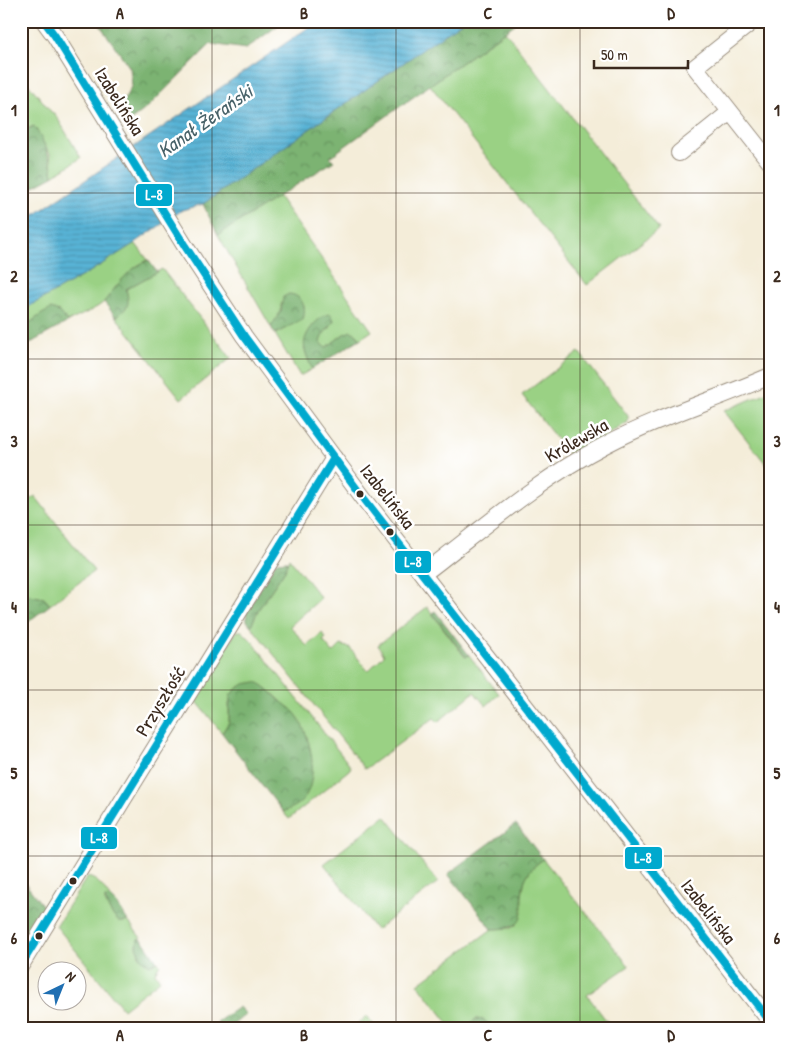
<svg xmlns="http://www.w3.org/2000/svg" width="791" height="1049" font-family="'Patrick Hand',sans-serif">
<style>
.grass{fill:#9ad184;stroke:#6a7e51}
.forest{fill:url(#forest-crowns);stroke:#5b6e48}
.water{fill:url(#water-rules);stroke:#4a6e7a}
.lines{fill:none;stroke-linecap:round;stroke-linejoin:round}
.minor-casing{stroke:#988c7c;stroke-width:18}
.minor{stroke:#fff;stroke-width:16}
.bus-1-casing{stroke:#fff;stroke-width:11}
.bus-1{stroke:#00a9ce;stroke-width:8}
.grid{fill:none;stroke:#3b2a1e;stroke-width:1;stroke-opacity:0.55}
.bus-dot{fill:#3b2a1e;stroke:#fff;stroke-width:2}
.labels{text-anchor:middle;stroke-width:5;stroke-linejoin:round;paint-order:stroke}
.street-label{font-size:19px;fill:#3b2a1e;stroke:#fff}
.water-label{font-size:20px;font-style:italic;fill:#476168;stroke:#fff}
.line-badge{stroke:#fff;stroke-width:2}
.badge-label{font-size:14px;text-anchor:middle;font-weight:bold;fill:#fff}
.neatline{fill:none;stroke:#3b2a1e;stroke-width:2}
.grid-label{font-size:16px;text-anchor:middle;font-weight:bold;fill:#3b2a1e}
</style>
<defs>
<pattern id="forest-crowns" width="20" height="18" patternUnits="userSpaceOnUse" patternTransform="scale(1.25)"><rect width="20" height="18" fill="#7bb372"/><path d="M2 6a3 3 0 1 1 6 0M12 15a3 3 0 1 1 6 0" fill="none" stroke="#66925d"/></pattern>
<pattern id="water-rules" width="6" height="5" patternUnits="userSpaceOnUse" patternTransform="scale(1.25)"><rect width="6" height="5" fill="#58b3d6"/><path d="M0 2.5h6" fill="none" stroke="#4a92ad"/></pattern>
</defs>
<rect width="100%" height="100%" fill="#fff"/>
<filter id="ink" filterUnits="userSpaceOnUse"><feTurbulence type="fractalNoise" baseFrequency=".02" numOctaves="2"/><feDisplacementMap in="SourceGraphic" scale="10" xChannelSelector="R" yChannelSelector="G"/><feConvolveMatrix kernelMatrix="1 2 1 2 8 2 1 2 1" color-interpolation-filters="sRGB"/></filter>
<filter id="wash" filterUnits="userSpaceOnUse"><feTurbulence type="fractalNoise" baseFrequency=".0096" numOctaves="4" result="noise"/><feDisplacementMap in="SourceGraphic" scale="20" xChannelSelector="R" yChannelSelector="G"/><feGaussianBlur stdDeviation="1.12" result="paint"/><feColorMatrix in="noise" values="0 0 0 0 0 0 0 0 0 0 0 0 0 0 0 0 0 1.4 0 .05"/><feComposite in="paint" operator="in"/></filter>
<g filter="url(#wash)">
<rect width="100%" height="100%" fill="#f4edd9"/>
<g class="grass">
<path d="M505,31l154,198 -72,56 -157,-200z"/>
<path d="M27,82l26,32h2l26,44 -28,18 -3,-22 -17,-28 -12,7v-49z"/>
<path d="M278,196l94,135 -12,8 -3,-5h-13l-17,13 -4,-1 -3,-4 2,-8 9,-7 -27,21 8,21 -12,7 -25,-42 28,-15 1,-13 -23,-2v7l-10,16 -53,-92z"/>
<path d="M135,243l13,17c-24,11 -25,23 -42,40 -8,9 -28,16 -38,22l-9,-10 -29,11 -9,6v-18l70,-40z"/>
<path d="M162,269l69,89 -50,41 -65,-82c11,-9 13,-15 10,-28z"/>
<path d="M579,352l49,64v6l-57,35 -49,-62z"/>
<path d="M770,391v78l-46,-58z"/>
<path d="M35,496l59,75 -44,34 -6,-7 -14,-3 -9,1v-89z"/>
<path d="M289,558l32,40 -31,28 17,20 15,-13 4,5 -3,3 10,12 8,-8 9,3 18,23 16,-16 -6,-10 49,-38 38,50 4,-2 30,39 -13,12 -12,-14 -36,30 -4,-4 -69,51 -114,-143 7,-16 27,-40z"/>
<path d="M237,631h5l10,10 99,126 -2,3 -60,49 -6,-7 14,-7 -16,-104 -12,-11 -40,13v19l-7,11 -28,-35z"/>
<path d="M385,816l53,66 -62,48 -52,-66z"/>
<path d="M543,859l86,107 -42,29 25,33h-119l-2,-2 -15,-7 -11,9h-13l-34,-44 74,-55 19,-1 5,-3 9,-46 6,-10z"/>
<path d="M87,877c12,2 16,11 23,20l-5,2v3c6,11 10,22 23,19l13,17 -3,1 -1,5 2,11 15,9 3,-3 3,3 -5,8 5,8 -37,29 -67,-83z"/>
<path d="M367,1016l9,12h-23z"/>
</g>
<g class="forest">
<path d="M97,21h187l-38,28 -35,-5 -62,62 -25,20 -1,-24 9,-17 -2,-17z"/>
<path d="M463,21h56l-189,136 4,4 -116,74 -15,-31z"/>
<path d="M34,126c11,17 16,29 19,50l-32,17v-60z"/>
<path d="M148,260l9,12 -31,17c4,16 3,18 -10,28l-12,-15c14,-18 23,-32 44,-42z"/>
<path d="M289,294c13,1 18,13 14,25l-28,15 -4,-7 10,-16 2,-14z"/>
<path d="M51,309l8,3 9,10 -41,23 -6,8v-24l21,-15z"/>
<path d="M331,314l3,6c-4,9 -11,11 -14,22l3,4 4,1 17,-13 7,-3 6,3 3,5 -48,30c-8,-20 -13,-27 2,-45 5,-5 9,-9 17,-10z"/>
<path d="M287,561l-2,9 -27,40 -7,16 -4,-5 -1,-9 30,-50z"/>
<path d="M30,595l14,3 6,7 -29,22v-31z"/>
<path d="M435,611l34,44 -3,2 -34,-44z"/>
<path d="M256,682c9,3 16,11 22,17 7,6 15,10 20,18 13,22 22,61 5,83 -4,5 -13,9 -20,12l-61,-79 7,-11 1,-26 6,-7 8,-5z"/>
<path d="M516,824l27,35c-8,6 -14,11 -18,21 -10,27 12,49 -33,49l-44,-55z"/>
<path d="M21,878l25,32 -25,40z"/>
<path d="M110,897l7,7 11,17c-2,0 -6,2 -8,1 -7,-3 -14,-17 -15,-23z"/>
<path d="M141,938l16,23 -7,4c-10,-5 -15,-15 -12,-26z"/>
<path d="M239,1007l7,7 -17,14h-8l-4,-6z"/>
<path d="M476,1019l8,1 9,8h-28z"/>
</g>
<path class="water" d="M318,21h145l-260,183 -21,6 -47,33 -44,28 -70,40v-87z"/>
</g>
<g filter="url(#ink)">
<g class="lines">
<g class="minor-casing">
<g id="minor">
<path d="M44,21l11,15 130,210 59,90 121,164 405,521"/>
<path d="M753,21l-58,46 75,95"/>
<path d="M679,153l51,-41"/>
<path d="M423,574c59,-45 116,-95 182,-129 53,-28 110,-45 165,-69"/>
<path d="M21,965l313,-507"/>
</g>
</g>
<use href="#minor" class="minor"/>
<g class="bus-1-casing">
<g id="bus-1">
<path d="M44,21l11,15 130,210 59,90 121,164 405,521"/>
<path d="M21,965l313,-507"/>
</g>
</g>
<use href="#bus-1" class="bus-1"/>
</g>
</g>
<path class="grid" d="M212,21v1007M396,21v1007M580,21v1007M21,193h749M21,359h749M21,525h749M21,690h749M21,856h749"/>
<g class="bus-dot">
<circle cx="360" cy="494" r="4.5"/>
<circle cx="390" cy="532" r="4.5"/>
<circle cx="73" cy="881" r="4.5"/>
<circle cx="39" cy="936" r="4.5"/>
</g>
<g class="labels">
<g class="street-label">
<text transform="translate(120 101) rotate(58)" y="7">Izabelińska</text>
<text transform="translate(576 440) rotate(-30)" y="7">Królewska</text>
<text transform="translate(388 496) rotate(52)" y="7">Izabelińska</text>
<text transform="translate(160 701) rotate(-59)" y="7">Przyszłość</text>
<text transform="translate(709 911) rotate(52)" y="7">Izabelińska</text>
</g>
<g class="water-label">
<text transform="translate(205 121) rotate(-35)" y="7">Kanał Żerański</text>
</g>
</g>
<g class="line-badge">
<rect x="135" y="183" width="38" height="24" rx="5" fill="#00a9ce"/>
<rect x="394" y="550" width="38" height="24" rx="5" fill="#00a9ce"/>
<rect x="80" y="826" width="38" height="24" rx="5" fill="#00a9ce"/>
<rect x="624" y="846" width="39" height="24" rx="5" fill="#00a9ce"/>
</g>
<g class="badge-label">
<text x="154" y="200">L-8</text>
<text x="413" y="567">L-8</text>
<text x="99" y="843">L-8</text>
<text x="643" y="863">L-8</text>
</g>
<rect width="791" height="1049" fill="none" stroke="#fff" stroke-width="55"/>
<g transform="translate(62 986) rotate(43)"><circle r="24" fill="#ffffff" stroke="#b1aaa5"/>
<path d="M0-4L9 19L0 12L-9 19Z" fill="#1f6fb2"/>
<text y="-8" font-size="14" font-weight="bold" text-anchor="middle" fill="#3b2a1e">N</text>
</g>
<path d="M594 60v8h94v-8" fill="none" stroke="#3b2a1e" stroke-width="2.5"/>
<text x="601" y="60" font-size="15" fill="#3b2a1e" stroke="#ffffff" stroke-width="4" paint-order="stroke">50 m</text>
<rect x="28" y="28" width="736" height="994" class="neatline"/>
<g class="grid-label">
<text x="120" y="19">A</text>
<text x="304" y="19">B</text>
<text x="488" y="19">C</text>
<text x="671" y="19">D</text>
<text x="14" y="116">1</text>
<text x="777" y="116">1</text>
<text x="14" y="282">2</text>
<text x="777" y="282">2</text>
<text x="14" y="447">3</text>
<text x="777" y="447">3</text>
<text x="14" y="613">4</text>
<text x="777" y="613">4</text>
<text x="14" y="779">5</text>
<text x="777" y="779">5</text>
<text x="14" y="944">6</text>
<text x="777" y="944">6</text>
<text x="120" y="1041">A</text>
<text x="304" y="1041">B</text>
<text x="488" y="1041">C</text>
<text x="671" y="1041">D</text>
</g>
</svg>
